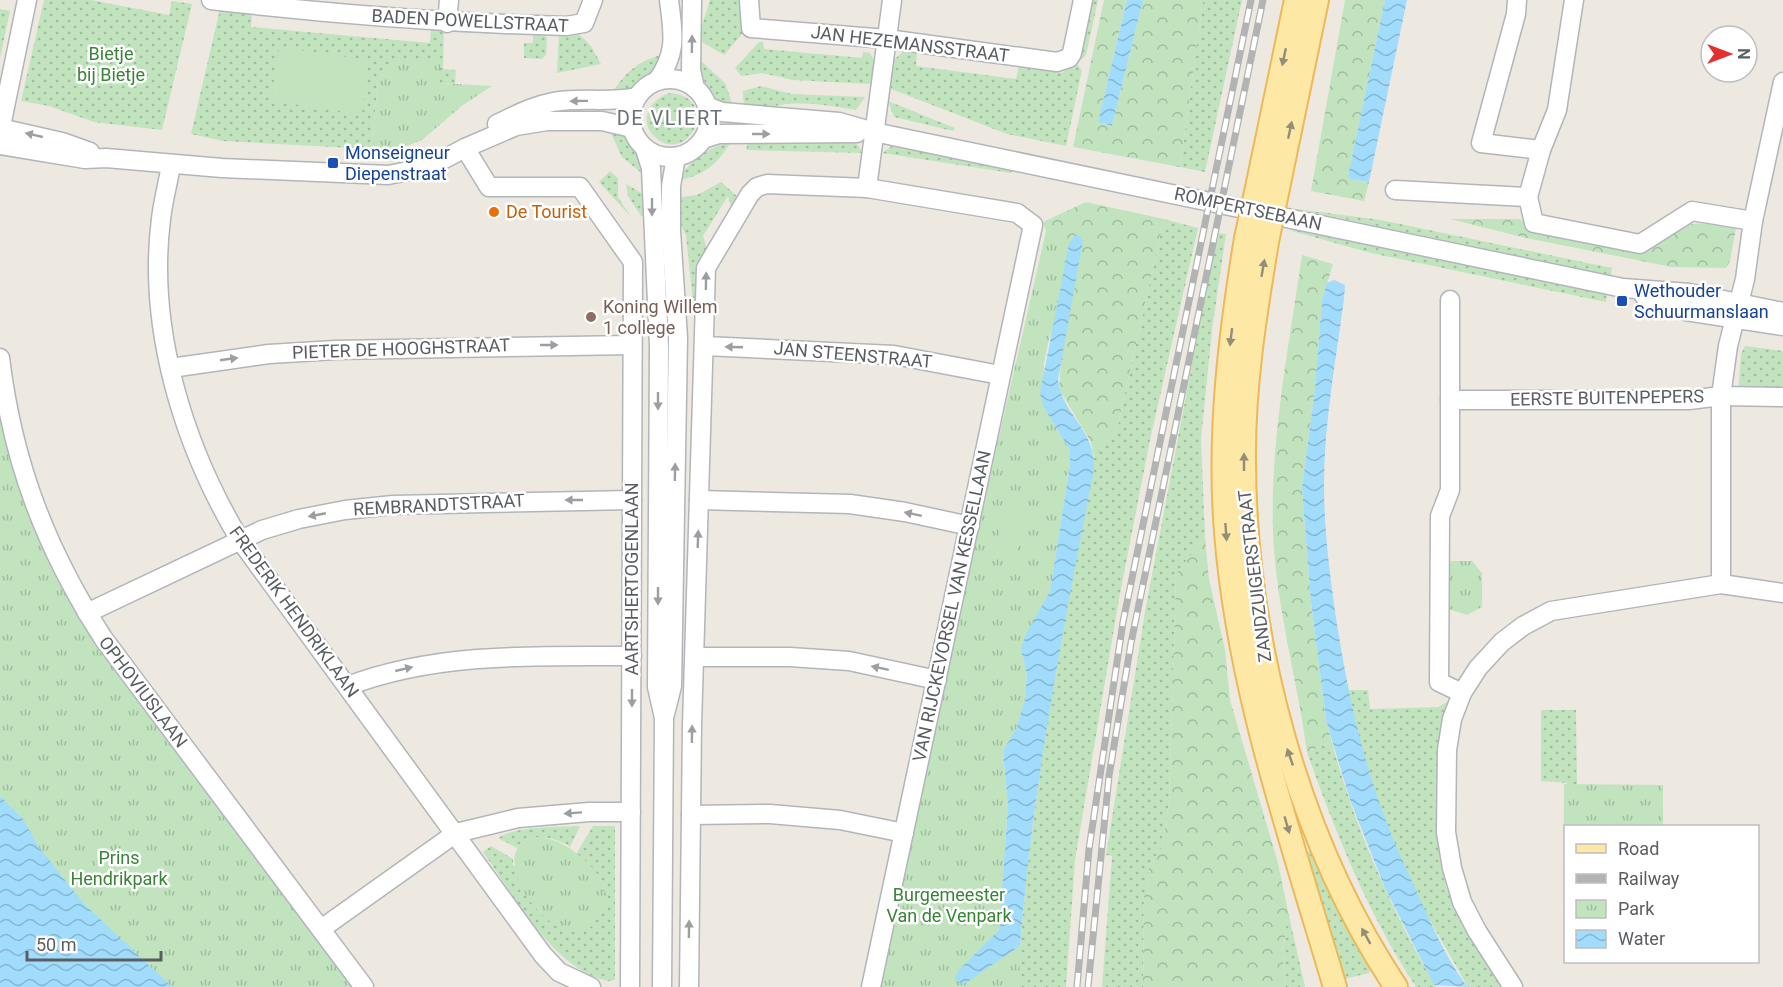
<svg xmlns="http://www.w3.org/2000/svg" width="1783" height="987" font-family="Roboto,sans-serif">
<style>
.grass{fill:url(#grass-dots)}
.forest{fill:url(#forest-crowns)}
.park{fill:url(#park-tufts)}
.pitch{fill:#c1e4be}
.water{fill:url(#water-waves)}
.lines{fill:none;stroke-linecap:round;stroke-linejoin:round}
.minor-casing{stroke:#b2b5b9;stroke-width:21}
.major-casing{stroke:#eeb859;stroke-width:26}
.minor{stroke:#fff;stroke-width:18}
.major{stroke:#fde8a6;stroke-width:22}
.rail-casing{stroke:#b2b3b3;stroke-width:7}
.rail{stroke:#fff;stroke-width:4.5;stroke-dasharray:14;stroke-linecap:butt}
.major-bridge-casing{stroke:#eeb859;stroke-width:26;stroke-linecap:butt}
.major-bridge{stroke:#fde8a6;stroke-width:22}
.oneway{fill:#9c9ea1}
.oneway2{fill:#938e7a}
.transit-dot{fill:#1a4fb4;stroke:#fff;stroke-width:2}
.food-dot{fill:#e8710a;stroke:#fff;stroke-width:2}
.education-dot{fill:#8d6e63;stroke:#fff;stroke-width:2}
.labels{text-anchor:middle;stroke-width:5;stroke-linejoin:round;paint-order:stroke}
.street-label{font-size:18px;fill:#5a5e62;stroke:#fff}
.park-label{font-size:18px;fill:#398437;stroke:#fff}
.transit-label{font-size:18px;fill:#164399;stroke:#fff;text-anchor:start}
.food-label{font-size:18px;fill:#c56008;stroke:#fff;text-anchor:start}
.education-label{font-size:18px;fill:#785e54;stroke:#fff;text-anchor:start}
.neighbourhood-label{font-size:20px;letter-spacing:1.5px;fill:#6b7074;stroke:#fff}
</style>
<defs>
<pattern id="grass-dots" width="8" height="8" patternUnits="userSpaceOnUse" patternTransform="scale(1.5)"><rect width="8" height="8" fill="#c1e4be"/><path d="M2 2h.1M6 6h.1" fill="none" stroke="#a0bc9e" stroke-width="1.8" stroke-linecap="round"/></pattern>
<pattern id="forest-crowns" width="20" height="18" patternUnits="userSpaceOnUse" patternTransform="scale(1.5)"><rect width="20" height="18" fill="#c1e4be"/><path d="M2 6a3 3 0 1 1 6 0M12 15a3 3 0 1 1 6 0" fill="none" stroke="#a0bc9e"/></pattern>
<pattern id="park-tufts" width="24" height="20" patternUnits="userSpaceOnUse" patternTransform="scale(1.5)"><rect width="24" height="20" fill="#c1e4be"/><path d="M3 7l-1-3M5 7V3M7 7l1-3M15 17l-1-3M17 17v-4M19 17l1-3" fill="none" stroke="#a0bc9e"/></pattern>
<pattern id="water-waves" width="16" height="10" patternUnits="userSpaceOnUse" patternTransform="scale(1.5)"><rect width="16" height="10" fill="#a1dcfd"/><path d="M0 5q4-4 8 0t8 0" fill="none" stroke="#86b6d0"/></pattern>
</defs>
<rect width="100%" height="100%" fill="#ede9e1"/>
<g class="grass">
<path d="M44,0h47l78,15 3,-14 20,3 -30,126 -68,-8 -45,-16 -28,-5z"/>
<path d="M710,0h31l2,33 -19,22 -22,-13v-17z"/>
<path d="M1090,0h8l-12,55 -5,5 -4,-1z"/>
<path d="M1203,0h39l-37,172 -25,-5z"/>
<path d="M0,9l10,2 -10,47z"/>
<path d="M220,9l32,4 -1,14 179,16 1,-13h13l-1,39 13,1 -1,14 -15,-1v-21l-62,20 -7,67 -148,-8 -32,-7z"/>
<path d="M576,31l15,15 10,18 -44,9 2,-41z"/>
<path d="M533,33l11,1 3,4 -1,17 -4,4 -18,-1v-15h9z"/>
<path d="M759,42h4l1,7 98,9 1,-6 7,1 4,8 -3,23 -78,-4 -31,-7 -21,3 -6,-8z"/>
<path d="M905,50h12l-1,16 100,13 3,-13 43,7 14,-10 6,7 -16,76 -59,-12 -121,-47 4,-24z"/>
<path d="M665,54c-12,20 -29,37 -53,40 13,-23 28,-34 53,-40z"/>
<path d="M700,60l25,23 9,26c-18,-5 -36,-29 -34,-49z"/>
<path d="M761,86l31,8 73,3 -9,13c-22,-4 -47,-8 -70,-6 -15,2 -26,7 -42,6l-1,-19z"/>
<path d="M670,93c55,5 15,77 -17,42 -15,-17 -1,-37 17,-42z"/>
<path d="M888,101l67,27 -2,3 -59,-14z"/>
<path d="M609,129c22,5 31,26 35,46l-22,-18z"/>
<path d="M854,139l9,14 -117,-3 2,-8z"/>
<path d="M730,143c-12,21 -27,33 -51,37 8,-18 32,-35 51,-37z"/>
<path d="M893,145l119,25 -1,3 -129,-20z"/>
<path d="M610,171l8,7v19l13,20 -32,-35z"/>
<path d="M721,182l18,16 -6,15 -5,-17 -25,40 6,18 -8,57h-7l-8,-75 -8,-18 -2,-20 21,-3z"/>
<path d="M626,184l19,11v21h-4l-13,-20z"/>
<path d="M1297,209l84,11 231,48 -1,7z"/>
<path d="M1164,219l34,9 -48,212 -31,159 -44,261 -9,127h-157l90,-57 21,16 7,-75 22,-171 45,-242 23,-29z"/>
<path d="M1293,229l314,65 -1,8 -235,-49 -79,-22z"/>
<path d="M1217,233l9,1 -14,96 -11,109 4,98 -29,37 -7,229 -7,44 -13,19 -2,29 -3,1 -1,91h-41l10,-131 -6,-1 40,-249z"/>
<path d="M1745,346l38,5v35h-4l-4,10h-37l3,-42z"/>
<path d="M1348,690h20l2,19 68,-2 9,-5c-12,58 -17,127 -1,184 9,31 39,73 57,101h-35l-43,-75 -35,-76 -28,-81z"/>
<path d="M1541,710h35l1,76 -10,40v-43l-26,-2z"/>
<path d="M1332,742c22,84 60,169 104,245h-20c-48,-73 -80,-153 -109,-235z"/>
<path d="M580,826l-10,21c-17,-11 -39,-15 -53,1l-19,-10c16,-12 61,-11 82,-12z"/>
<path d="M593,826h22v154l-6,1c-54,-9 -96,-87 -126,-129l8,-6 22,13v6l76,64 9,-17 4,-31 -26,-27z"/>
<path d="M1312,850l23,51 37,65 -3,7 -25,6 -35,-113 -3,-14z"/>
<path d="M1288,911l17,76h-20l-2,-34z"/>
</g>
<g class="forest">
<path d="M1104,0h23l-29,122 14,4 31,-126h60l-23,167 -107,-20z"/>
<path d="M1345,0h40l-37,176 2,3 19,3 -5,19 -53,-10z"/>
<path d="M1086,202l78,17 -47,210 -23,29 -3,-16 -32,-53 2,-30 -6,-37 4,215 -13,-306 -3,-9z"/>
<path d="M1450,219h70l16,13 110,20c42,-30 37,-33 90,-24l-6,33 -4,7 -54,-1 -146,-29z"/>
<path d="M1302,255l31,9 -11,36 -7,88 -13,100 9,114 15,118 6,22 -25,10c-10,-74 -31,-146 -34,-220 -3,-92 16,-186 29,-277z"/>
<path d="M1205,537l4,42 16,71 5,50 48,163 10,48 -5,42 2,34h-142l1,-92 3,-1 2,-28 13,-19 7,-44 7,-229z"/>
</g>
<g class="park">
<path d="M399,60l41,1v22l52,3 -29,19 -41,35 -23,9h-28l7,-67 12,-19z"/>
<path d="M1046,231l23,13 -25,119v45l26,42v15l-20,126 -29,59 6,24 -2,24 -8,29 -14,24 5,55 -9,124 -41,41 8,11 54,-36 -1,41h-141l72,-336z"/>
<path d="M0,402l40,138 32,64 279,383h-351z"/>
<path d="M1449,561h23l10,12v34l-15,8 -18,-6z"/>
<path d="M1564,784l99,1v41h-97l-1,82h-2z"/>
<path d="M541,837c25,4 48,23 61,44v9l4,3 2,8c-2,8 -7,8 -10,13 -4,6 -4,12 -10,15 -40,23 -113,-89 -47,-92z"/>
</g>
<g class="pitch">
<path d="M279,47l90,13 -7,54 -91,-13z"/>
<path d="M1007,496l21,4 -13,61 -21,-4z"/>
</g>
<g class="water">
<path d="M1127,0h16l-31,126 -14,-4z"/>
<path d="M1385,0h22l-38,182 -19,-3 -2,-3z"/>
<path d="M1074,236h6l3,4 -25,140c4,34 38,50 36,89 -31,159 -61,315 -74,477l-54,37h-7l-4,-5 3,-7 41,-41 9,-124 -5,-55 14,-24 8,-29 2,-24 -6,-24 4,-14 25,-45 20,-126v-15l-26,-42 -4,-15 29,-149z"/>
<path d="M1334,280l11,5 -1,14c-8,61 -20,123 -20,185 0,46 6,94 13,140 15,94 33,168 74,255 17,36 32,76 57,108l-34,-2 -49,-97 -35,-88 -24,-80 -15,-118 -9,-114 13,-100 7,-88 5,-17z"/>
<path d="M0,796l23,23 15,27 46,58 88,83h-172z"/>
</g>
<g class="lines">
<g class="minor-casing">
<g id="minor">
<path d="M211,0c119,14 236,23 355,26l18,-3 9,-23"/>
<path d="M692,0l-1,70 4,18"/>
<path d="M749,0l2,28 136,11 170,23 12,-4 3,-5 11,-53"/>
<path d="M1517,0l-1,14 -35,129 60,7"/>
<path d="M447,23l2,-23"/>
<circle cx="670" cy="118" r="39"/>
<path d="M657,81c21,-29 16,-48 12,-81"/>
<path d="M1783,82l-30,139 -8,58 -17,67 -7,50 62,1"/>
<path d="M707,106l15,6 117,10 35,10 749,156 66,5 94,19"/>
<path d="M497,124c19,-9 35,-18 56,-22 28,-5 56,1 84,-5"/>
<path d="M0,128l62,14 28,10"/>
<path d="M0,131l27,-131"/>
<path d="M703,139l16,-5 138,-1"/>
<path d="M0,145l85,14 21,-1 116,10 166,7 41,-8 36,-19 51,-22 31,-5h55l30,7"/>
<path d="M465,148l24,39h91l53,75 -3,725"/>
<path d="M645,149l6,19 8,178 -2,341 7,31 -2,269"/>
<path d="M171,165c-3,18 -8,36 -10,54 -14,110 23,228 79,321l303,415 16,17 32,15"/>
<path d="M867,188l25,-188"/>
<path d="M1395,190l133,7 6,26 106,21 52,-33 61,10"/>
<path d="M1528,197l13,-47 16,-40 17,-110"/>
<path d="M1644,296l42,15 97,15"/>
<path d="M1450,300v190l-10,26 -1,166 23,11"/>
<path d="M705,346l189,9 106,20"/>
<path d="M0,358c13,106 46,191 103,280l261,349"/>
<path d="M171,368l98,-14 66,-4 297,-5"/>
<path d="M1450,400h239l32,-4v188"/>
<path d="M699,500l151,4 55,8 65,14"/>
<path d="M87,613l175,-83 37,-11 46,-9 48,-5 239,-5"/>
<path d="M695,657h95l59,4 88,19"/>
<path d="M348,686c89,-34 189,-30 284,-30"/>
<path d="M665,714l7,-28 6,-348 -7,-107v-45l5,-29"/>
<path d="M691,815l79,-1 70,6 64,13"/>
<path d="M321,929l135,-96 62,-15 71,-6h42"/>
<path d="M689,987l3,-262 14,-457 44,-74 7,-7 10,-3 100,4 150,25 16,12 -162,762"/>
<path d="M1513,987l-36,-56 -15,-29 -10,-34 -6,-36 1,-82 5,-31 10,-26 16,-25 24,-26 21,-16 28,-15 170,-27 62,9"/>
</g>
</g>
<g class="major-casing">
<g id="major">
<path d="M1258,183l38,-183"/>
<path d="M1278,188l39,-188"/>
<path d="M1246,238c-16,98 -28,195 -20,294 12,156 65,306 109,455"/>
<path d="M1267,242c-12,73 -24,146 -23,220 1,179 53,376 152,525"/>
</g>
</g>
<use href="#minor" class="minor"/>
<use href="#major" class="major"/>
<g class="rail-casing">
<g id="rail">
<path d="M1077,987l12,-138 34,-227 128,-622"/>
<path d="M1088,987l21,-211 22,-133 132,-643"/>
</g>
</g>
<use href="#rail" class="rail"/>
<g class="major-bridge-casing">
<g id="major-bridge">
<path d="M1246,238l12,-55"/>
<path d="M1267,242l11,-54"/>
</g>
</g>
<use href="#major-bridge" class="major-bridge"/>
</g>
<defs><path id="oneway-solid" d="M-6-.8H1V-3.2L6.5 0L1 3.2V.8H-6Z" transform="scale(1.5)"/></defs>
<g class="oneway">
<use href="#oneway-solid" transform="translate(692 44) rotate(-89)"/>
<use href="#oneway-solid" transform="translate(579 101) rotate(179)"/>
<use href="#oneway-solid" transform="translate(761 134)"/>
<use href="#oneway-solid" transform="translate(34 135) rotate(-167)"/>
<use href="#oneway-solid" transform="translate(652 207) rotate(90)"/>
<use href="#oneway-solid" transform="translate(706 281) rotate(-89)"/>
<use href="#oneway-solid" transform="translate(549 345)"/>
<use href="#oneway-solid" transform="translate(734 347) rotate(-178)"/>
<use href="#oneway-solid" transform="translate(229 359) rotate(-8)"/>
<use href="#oneway-solid" transform="translate(658 401) rotate(90)"/>
<use href="#oneway-solid" transform="translate(675 472) rotate(-89)"/>
<use href="#oneway-solid" transform="translate(574 500) rotate(-180)"/>
<use href="#oneway-solid" transform="translate(913 514) rotate(-168)"/>
<use href="#oneway-solid" transform="translate(317 515) rotate(169)"/>
<use href="#oneway-solid" transform="translate(698 539) rotate(-88)"/>
<use href="#oneway-solid" transform="translate(658 596) rotate(90)"/>
<use href="#oneway-solid" transform="translate(880 668) rotate(-168)"/>
<use href="#oneway-solid" transform="translate(404 669) rotate(-13)"/>
<use href="#oneway-solid" transform="translate(632 698) rotate(90)"/>
<use href="#oneway-solid" transform="translate(692 734) rotate(-89)"/>
<use href="#oneway-solid" transform="translate(573 813) rotate(176)"/>
<use href="#oneway-solid" transform="translate(689 929) rotate(-89)"/>
</g>
<g class="oneway2">
<use href="#oneway-solid" transform="translate(1284 57) rotate(102)"/>
<use href="#oneway-solid" transform="translate(1290 130) rotate(-78)"/>
<use href="#oneway-solid" transform="translate(1263 268) rotate(-80)"/>
<use href="#oneway-solid" transform="translate(1231 337) rotate(97)"/>
<use href="#oneway-solid" transform="translate(1244 462) rotate(-90)"/>
<use href="#oneway-solid" transform="translate(1226 532) rotate(86)"/>
<use href="#oneway-solid" transform="translate(1290 757) rotate(-109)"/>
<use href="#oneway-solid" transform="translate(1287 825) rotate(74)"/>
<use href="#oneway-solid" transform="translate(1366 936) rotate(-119)"/>
</g>
<g class="transit-dot">
<rect x="327" y="157" width="12" height="12" rx="3"/>
<rect x="1616" y="295" width="12" height="12" rx="3"/>
</g>
<circle class="food-dot" cx="494" cy="212" r="6"/>
<circle class="education-dot" cx="591" cy="317" r="6"/>
<g class="labels">
<g class="street-label">
<text transform="translate(470 21) rotate(3)" y="6">BADEN POWELLSTRAAT</text>
<text transform="translate(910 44) rotate(7)" y="6">JAN HEZEMANSSTRAAT</text>
<text transform="translate(1248 209) rotate(12)" y="6">ROMPERTSEBAAN</text>
<text transform="translate(401 349) rotate(-2)" y="6">PIETER DE HOOGHSTRAAT</text>
<text transform="translate(853 355) rotate(5)" y="6">JAN STEENSTRAAT</text>
<text transform="translate(1607 398) rotate(-1)" y="6">EERSTE BUITENPEPERS</text>
<text transform="translate(439 505) rotate(-3)" y="6">REMBRANDTSTRAAT</text>
<text transform="translate(1255 576) rotate(-97)" y="6">ZANDZUIGERSTRAAT</text>
<text transform="translate(632 579) rotate(-90)" y="6">AARTSHERTOGENLAAN</text>
<text transform="translate(952 606) rotate(-78)" y="6">VAN RIJCKEVORSEL VAN KESSELLAAN</text>
<text transform="translate(294 612) rotate(54)" y="6">FREDERIK HENDRIKLAAN</text>
<text transform="translate(143 692) rotate(53)" y="6">OPHOVIUSLAAN</text>
</g>
<g class="park-label">
<text x="111" y="60">Bietje<tspan x="111" dy="21">bij Bietje</tspan></text>
<text x="119" y="864">Prins<tspan x="119" dy="21">Hendrikpark</tspan></text>
<text x="949" y="901">Burgemeester<tspan x="949" dy="21">Van de Venpark</tspan></text>
</g>
<g class="transit-label">
<text x="345" y="159">Monseigneur<tspan x="345" dy="21">Diepenstraat</tspan></text>
<text x="1634" y="297">Wethouder<tspan x="1634" dy="21">Schuurmanslaan</tspan></text>
</g>
<g class="food-label">
<text x="506" y="218">De Tourist</text>
</g>
<g class="education-label">
<text x="603" y="313">Koning Willem<tspan x="603" dy="21">1 college</tspan></text>
</g>
<g class="neighbourhood-label">
<text x="670" y="125">DE VLIERT</text>
</g>
</g>
<rect x="1564" y="825" width="195" height="138" fill="#ffffff" stroke="#bdbfc0" stroke-width="1.5"/>
<rect x="1576" y="844" width="30" height="9" fill="#fde8a6" stroke="#bdbfc0" stroke-width="1.5"/>
<text x="1618" y="855" font-size="18" fill="#5a5e62">Road</text>
<rect x="1576" y="874" width="30" height="9" fill="#b2b3b3" stroke="#bdbfc0" stroke-width="1.5"/>
<text x="1618" y="885" font-size="18" fill="#5a5e62">Railway</text>
<rect x="1576" y="900" width="30" height="18" fill="url(#park-tufts)" stroke="#bdbfc0" stroke-width="1.5"/>
<text x="1618" y="915" font-size="18" fill="#5a5e62">Park</text>
<rect x="1576" y="930" width="30" height="18" fill="url(#water-waves)" stroke="#bdbfc0" stroke-width="1.5"/>
<text x="1618" y="945" font-size="18" fill="#5a5e62">Water</text>
<g transform="translate(1729 54) rotate(90)"><circle r="28" fill="#ffffff" stroke="#bdbfc0" stroke-width="1.5"/>
<path d="M0-4.5L10 22L0 15L-10 22Z" fill="#e52f2f"/>
<text y="-9" font-size="16" font-weight="bold" text-anchor="middle" fill="#5a5e62">N</text>
</g>
<path d="M27 951v9h134v-9" fill="none" stroke="#5a5e62" stroke-width="3"/>
<text x="36" y="951" font-size="18" fill="#5a5e62" stroke="#ffffff" stroke-width="4.5" paint-order="stroke">50 m</text>
</svg>
